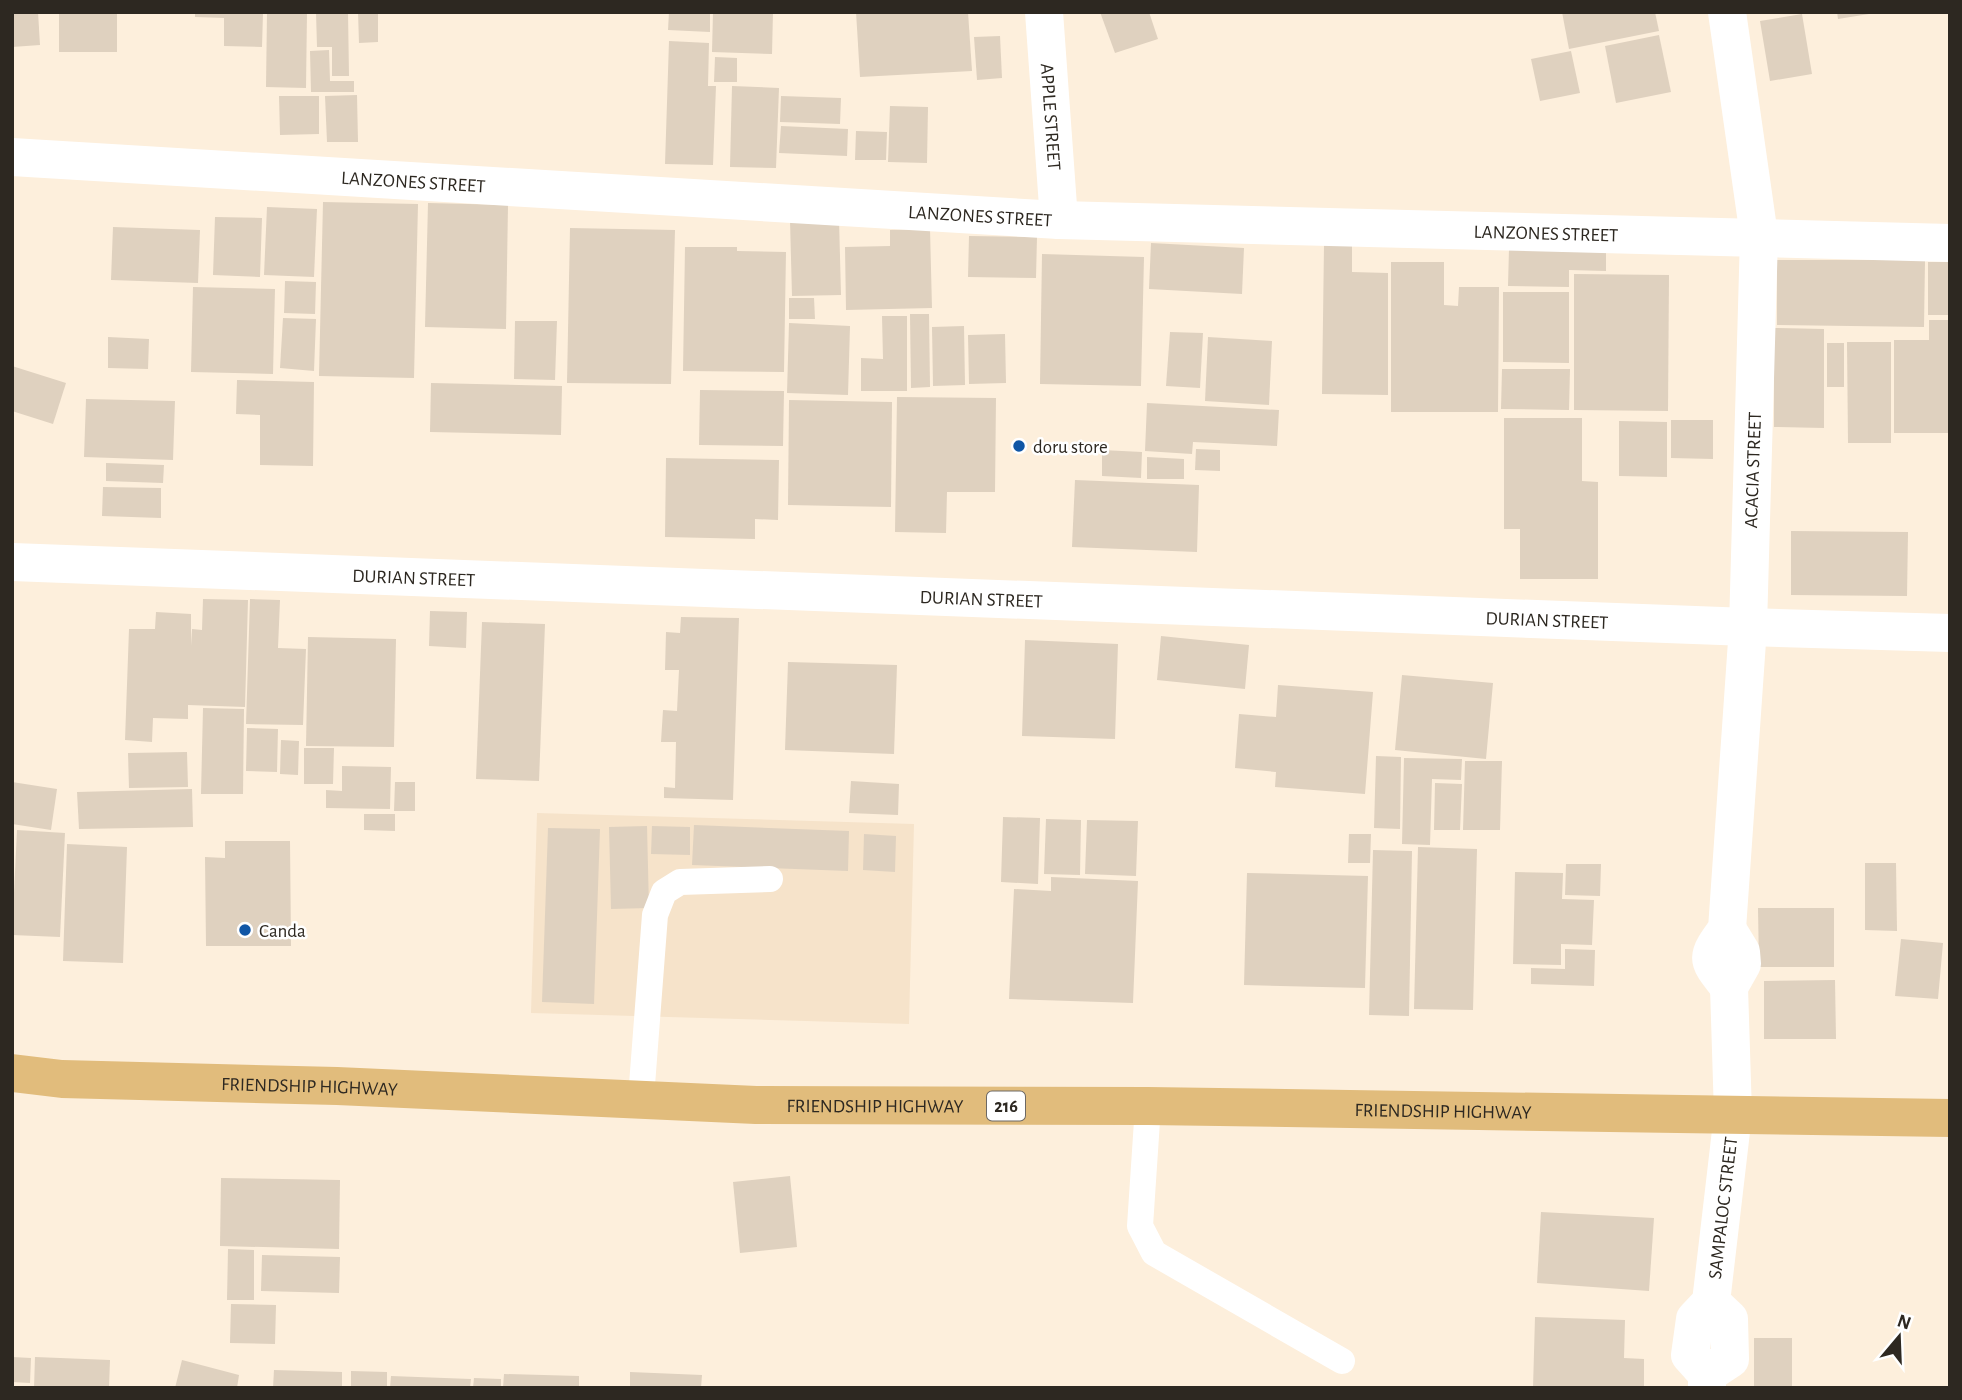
<svg xmlns="http://www.w3.org/2000/svg" width="1962" height="1400" font-family="'Alegreya Sans',sans-serif">
<style>
.built{fill:#f6e3ca}
.building{fill:#dfd1bf}
.lines{fill:none;stroke-linecap:round;stroke-linejoin:round}
.service{stroke:#fff;stroke-width:26}
.minor{stroke:#fff;stroke-width:38}
.primary{stroke:#e1bc7c;stroke-width:38}
.poi-dot{fill:#1056a5;stroke:#fff;stroke-width:2.5}
.labels{text-anchor:middle;stroke-width:5;stroke-linejoin:round;paint-order:stroke}
.shield{fill:#fff;stroke:#6c6864;stroke-width:2}
.shield-label{font-size:18px;font-weight:bold;fill:#2d2821}
.street-label{font-size:19px;fill:#2d2821;stroke:#fff}
.poi-label{font-size:19px;fill:#2d2821;stroke:#fff;text-anchor:start}
</style>
<rect width="100%" height="100%" fill="#fdefdc"/>
<path class="built" d="M537,813l377,11 -5,200 -378,-11z"/>
<g class="building">
<path d="M12,12h26l2,33 -28,2z"/>
<rect x="59" y="12" width="58" height="40"/>
<path d="M195,12l68,1 -1,34 -38,-1v-28l-29,-1z"/>
<path d="M267,12h40l-1,76 -40,-1z"/>
<path d="M316,12h32l1,64h-17v-29h-15z"/>
<path d="M358,12h20v30l-19,1z"/>
<path d="M669,12h41v20l-42,-2z"/>
<path d="M713,12h60l-1,42 -60,-2z"/>
<path d="M856,12h112l4,59 -112,6z"/>
<path d="M1100,12h49l9,27 -43,14z"/>
<path d="M1562,12h93l4,19 -90,18z"/>
<path d="M1837,12h32v2l-31,5z"/>
<path d="M1802,14l10,60 -42,7 -10,-60z"/>
<path d="M1659,35l12,57 -55,11 -11,-57z"/>
<path d="M1000,36l2,42 -25,2 -3,-43z"/>
<path d="M669,41l40,2 -1,43h8l-3,79 -48,-1z"/>
<path d="M329,50l1,31h24v11h-43l-1,-41z"/>
<path d="M1571,51l9,42 -40,8 -9,-42z"/>
<path d="M715,57l22,1v24h-23z"/>
<path d="M732,86l47,2 -3,80 -46,-1z"/>
<path d="M357,95l1,47h-31l-2,-46z"/>
<path d="M279,96h40v38l-39,1z"/>
<path d="M781,96l60,2 -1,26 -60,-2z"/>
<path d="M890,106l38,1 -1,56 -39,-1z"/>
<path d="M781,126l67,3 -1,27 -68,-3z"/>
<path d="M856,131l31,1 -1,28h-31z"/>
<path d="M323,202l95,2 -4,174 -95,-2z"/>
<path d="M428,203l80,2 -2,124 -81,-2z"/>
<path d="M267,207l50,2 -3,68 -50,-2z"/>
<path d="M215,217l47,1 -2,59 -47,-2z"/>
<path d="M839,219l2,76 -49,1 -2,-76z"/>
<path d="M113,227l87,3 -2,53 -87,-3z"/>
<path d="M570,228l105,2 -4,154 -104,-1z"/>
<path d="M930,229l2,79 -86,2 -1,-63 45,-1v-16z"/>
<path d="M969,236l68,1 -1,41 -68,-1z"/>
<path d="M1151,243l93,5 -2,46 -93,-5z"/>
<path d="M1324,245h28v27l36,1v122l-66,-1z"/>
<path d="M685,247h52v4l49,1 -2,120 -101,-1z"/>
<path d="M1509,249l97,1v21l-37,-1v17l-61,-1z"/>
<path d="M1042,254l102,3 -3,129 -101,-2z"/>
<path d="M1777,260h148l-1,67 -147,-2z"/>
<path d="M1391,262h53v43l14,1 1,-19h40l-1,125h-107z"/>
<rect x="1928" y="262" width="22" height="53"/>
<path d="M1574,274l95,1 -1,136 -94,-1z"/>
<path d="M285,281l31,1 -1,32 -31,-1z"/>
<path d="M193,287l82,2 -2,85 -82,-2z"/>
<path d="M1503,292h66v71l-66,-1z"/>
<path d="M789,298h25l1,21h-26z"/>
<path d="M910,314h19l1,73 -19,1z"/>
<path d="M882,316h25v75h-46v-33l22,1z"/>
<path d="M283,318l33,1 -2,52 -34,-3z"/>
<path d="M1929,320h21v113h-56v-93h35z"/>
<path d="M515,321h42l-2,59 -41,-1z"/>
<path d="M789,323l61,3 -2,69 -61,-2z"/>
<path d="M964,326l1,59 -32,1 -1,-59z"/>
<path d="M1774,328l50,1v99l-50,-1z"/>
<path d="M1170,332l33,1 -3,55 -34,-2z"/>
<path d="M1005,334l1,49 -37,1 -1,-49z"/>
<path d="M108,337l41,2 -1,30 -40,-1z"/>
<path d="M1208,337l64,4 -3,64 -64,-4z"/>
<path d="M1847,342h44v101h-43z"/>
<rect x="1827" y="343" width="17" height="44"/>
<path d="M12,366l54,17 -13,41 -41,-13z"/>
<path d="M1502,369h68l-1,41 -68,-1z"/>
<path d="M237,380l77,2 -1,84 -53,-1v-50l-24,-1z"/>
<path d="M431,383l131,3 -1,49 -131,-3z"/>
<path d="M700,390l84,1 -1,55 -84,-1z"/>
<path d="M897,397l99,1 -1,94h-48l-1,41 -51,-1z"/>
<path d="M86,399l89,2 -2,59 -89,-3z"/>
<path d="M789,400l103,2 -1,105 -103,-2z"/>
<path d="M1147,403l132,7 -2,36 -84,-4 -1,12 -47,-3z"/>
<path d="M1504,418h78v63l16,1v97h-78v-50h-16z"/>
<path d="M1671,420h42v39l-42,-1z"/>
<path d="M1619,421l48,1v55l-48,-1z"/>
<path d="M1196,449l24,1v21l-25,-1z"/>
<path d="M1102,450l40,2 -1,26 -39,-2z"/>
<path d="M1147,457l37,2v20h-37z"/>
<path d="M666,458l113,2 -1,60 -23,-1v20l-90,-2z"/>
<path d="M106,463l58,2 -1,18 -57,-2z"/>
<path d="M1075,480l124,5 -2,67 -125,-5z"/>
<path d="M103,487l58,1v30l-59,-2z"/>
<path d="M1791,531l117,1 -1,64 -116,-1z"/>
<path d="M203,599l45,1 -3,107 -57,-2v14l-35,-1 -1,24 -27,-2 4,-111h26l1,-17 35,2v32l1,-17 10,1z"/>
<path d="M250,599l30,1 -2,48 28,1 -3,76 -57,-1z"/>
<path d="M430,611l37,1 -1,36 -37,-2z"/>
<path d="M681,617l58,1 -6,182 -69,-2v-11l11,1 1,-46h-15l2,-32 14,1 2,-41h-14l1,-38 14,1z"/>
<path d="M482,622l63,2 -6,157 -63,-2z"/>
<path d="M1161,636l88,9 -4,44 -88,-9z"/>
<path d="M308,637l88,2 -2,108 -88,-1z"/>
<path d="M1025,640l93,4 -3,95 -93,-3z"/>
<path d="M788,662l109,3 -3,89 -109,-4z"/>
<path d="M1402,675l91,8 -7,76 -91,-9z"/>
<path d="M1278,685l95,7 -8,102 -90,-7 1,-15 -41,-4 4,-54 37,3z"/>
<path d="M203,708l41,1 -1,85h-42z"/>
<path d="M247,728l31,1 -1,43 -31,-1z"/>
<path d="M281,740l18,1 -1,34 -18,-1z"/>
<path d="M304,748h30l-1,36h-29z"/>
<path d="M187,752l1,35 -59,1 -1,-35z"/>
<path d="M1376,756l25,1 -1,72 -26,-1z"/>
<path d="M1404,758l58,1 -1,21 -29,-1 -2,66 -28,-1z"/>
<path d="M1465,761h37l-2,69h-37z"/>
<path d="M342,766l49,1 -1,42 -64,-1v-18l16,1z"/>
<path d="M851,781l48,3 -1,31 -49,-2z"/>
<path d="M12,782l45,7 -6,41 -39,-6z"/>
<path d="M395,782h20v29h-21z"/>
<path d="M1435,783l27,1 -2,46h-26z"/>
<path d="M192,789l1,38 -114,2 -2,-37z"/>
<path d="M364,814h31v17l-31,-1z"/>
<path d="M1003,817l37,1 -2,66 -37,-2z"/>
<path d="M1046,819l35,1 -1,55 -36,-1z"/>
<path d="M1087,820l51,1 -2,55 -51,-2z"/>
<path d="M694,825l155,6 -1,40 -156,-6z"/>
<path d="M647,826l2,82 -38,1 -2,-82z"/>
<path d="M652,826l38,1v28l-39,-1z"/>
<path d="M548,828l52,1 -6,175 -52,-2z"/>
<path d="M17,830l48,3 -5,104 -48,-2z"/>
<path d="M864,834l32,2 -1,36 -32,-2z"/>
<path d="M1349,834h22l-1,29h-22z"/>
<path d="M225,841h65l1,105h-85l-1,-89 20,1z"/>
<path d="M67,844l60,3 -4,116 -60,-2z"/>
<path d="M1418,847l59,2 -4,161 -59,-1z"/>
<path d="M1373,850l39,1 -3,165 -40,-1z"/>
<path d="M1865,863h31l1,68 -32,-1z"/>
<path d="M1566,864h35l-1,32 -35,-1z"/>
<path d="M1515,872l48,1 -1,26 32,1 -2,45 -31,-1v21l-48,-1z"/>
<path d="M1247,873l121,3 -3,112 -121,-3z"/>
<path d="M1051,877l87,4 -5,122 -124,-4 5,-110 37,2z"/>
<path d="M1758,908h76v59h-75z"/>
<path d="M1901,939l42,4 -5,56 -43,-3z"/>
<path d="M1565,949l30,1 -1,36 -63,-2v-16l34,1z"/>
<path d="M1835,980l1,59h-72v-58z"/>
<path d="M790,1176l7,71 -57,6 -7,-71z"/>
<path d="M221,1178l119,2 -1,69 -119,-3z"/>
<path d="M1541,1212l113,6 -5,73 -112,-8z"/>
<path d="M228,1249l26,1v50h-27z"/>
<path d="M262,1255l78,2 -1,36 -78,-2z"/>
<path d="M231,1304l45,1 -1,39 -45,-1z"/>
<path d="M1535,1317l90,3 -1,38 20,1v29h-111z"/>
<rect x="1754" y="1338" width="38" height="50"/>
<path d="M12,1357l19,1 -1,25 -18,-1z"/>
<path d="M35,1357l75,3 -1,28h-75z"/>
<path d="M182,1360l57,15 -2,13h-62z"/>
<path d="M274,1370l68,2v16h-69z"/>
<path d="M351,1371l36,1v16h-36z"/>
<path d="M630,1372l72,3 -1,13h-71z"/>
<path d="M504,1374l75,2v12h-76z"/>
<path d="M391,1376l80,3 -1,9h-80z"/>
<path d="M474,1378l27,1v9h-28z"/>
</g>
<g class="lines">
<g class="service">
<path d="M641,1098l14,-183 9,-23 16,-10 90,-3"/>
<path d="M1148,1106l-8,120 14,27 188,108"/>
</g>
<g class="minor">
<path id="s1" d="M1044,12l15,208"/>
<path d="M1727,12l32,224 -11,391 -21,302c-22,30 -21,29 2,58"/>
<path id="s2" d="M12,157l1047,63 891,23"/>
<path id="s3" d="M12,562l1736,65 202,6"/>
<path d="M1707,1374l23,-15 -1,-40 -18,-17"/>
<path id="s4" d="M1707,1388v-14l-17,-19 5,-36 16,-17 22,-188 -4,-127 13,-23 -1,-12 -14,-23"/>
</g>
<path class="primary" id="s5" d="M12,1073l50,6 275,7 419,19 392,1 802,12"/>
</g>
<g class="poi-dot">
<circle cx="1019" cy="446" r="7"/>
<circle cx="245" cy="930" r="7"/>
</g>
<g class="labels">
<rect class="shield" x="987" y="1091.5" width="38" height="29" rx="5"/>
<g class="shield-label">
<text x="1006" y="1112">216</text>
</g>
<g class="street-label">
<text dy="7" stroke="none"><textPath href="#s1" startOffset="105">APPLE STREET</textPath></text>
<text dy="7" stroke="none"><textPath href="#s2" startOffset="402">LANZONES STREET</textPath></text>
<text dy="7" stroke="none"><textPath href="#s2" startOffset="970">LANZONES STREET</textPath></text>
<text dy="7" stroke="none"><textPath href="#s2" startOffset="1536">LANZONES STREET</textPath></text>
<text transform="translate(1752 470) rotate(-88)" y="7">ACACIA STREET</text>
<text dy="7" stroke="none"><textPath href="#s3" startOffset="402">DURIAN STREET</textPath></text>
<text dy="7" stroke="none"><textPath href="#s3" startOffset="970">DURIAN STREET</textPath></text>
<text dy="7" stroke="none"><textPath href="#s3" startOffset="1536">DURIAN STREET</textPath></text>
<text dy="7" stroke="none"><textPath href="#s5" startOffset="298">FRIENDSHIP HIGHWAY</textPath></text>
<text dy="7" stroke="none"><textPath href="#s5" startOffset="864">FRIENDSHIP HIGHWAY</textPath></text>
<text dy="7" stroke="none"><textPath href="#s5" startOffset="1432">FRIENDSHIP HIGHWAY</textPath></text>
<text dy="7" stroke="none"><textPath href="#s4" startOffset="194">SAMPALOC STREET</textPath></text>
</g>
<g class="poi-label">
<text x="1033" y="453">doru store</text>
<text x="259" y="937">Canda</text>
</g>
</g>
<rect width="1962" height="1400" fill="none" stroke="#2d2821" stroke-width="28"/>
<g transform="translate(1899 1337) rotate(19)" stroke="#ffffff" stroke-width="5" paint-order="stroke">
<path d="M0-5L12 26L0 18L-12 26Z" fill="#2d2821"/>
<text y="-10" font-size="19" font-weight="bold" text-anchor="middle" fill="#2d2821">N</text>
</g>
</svg>
